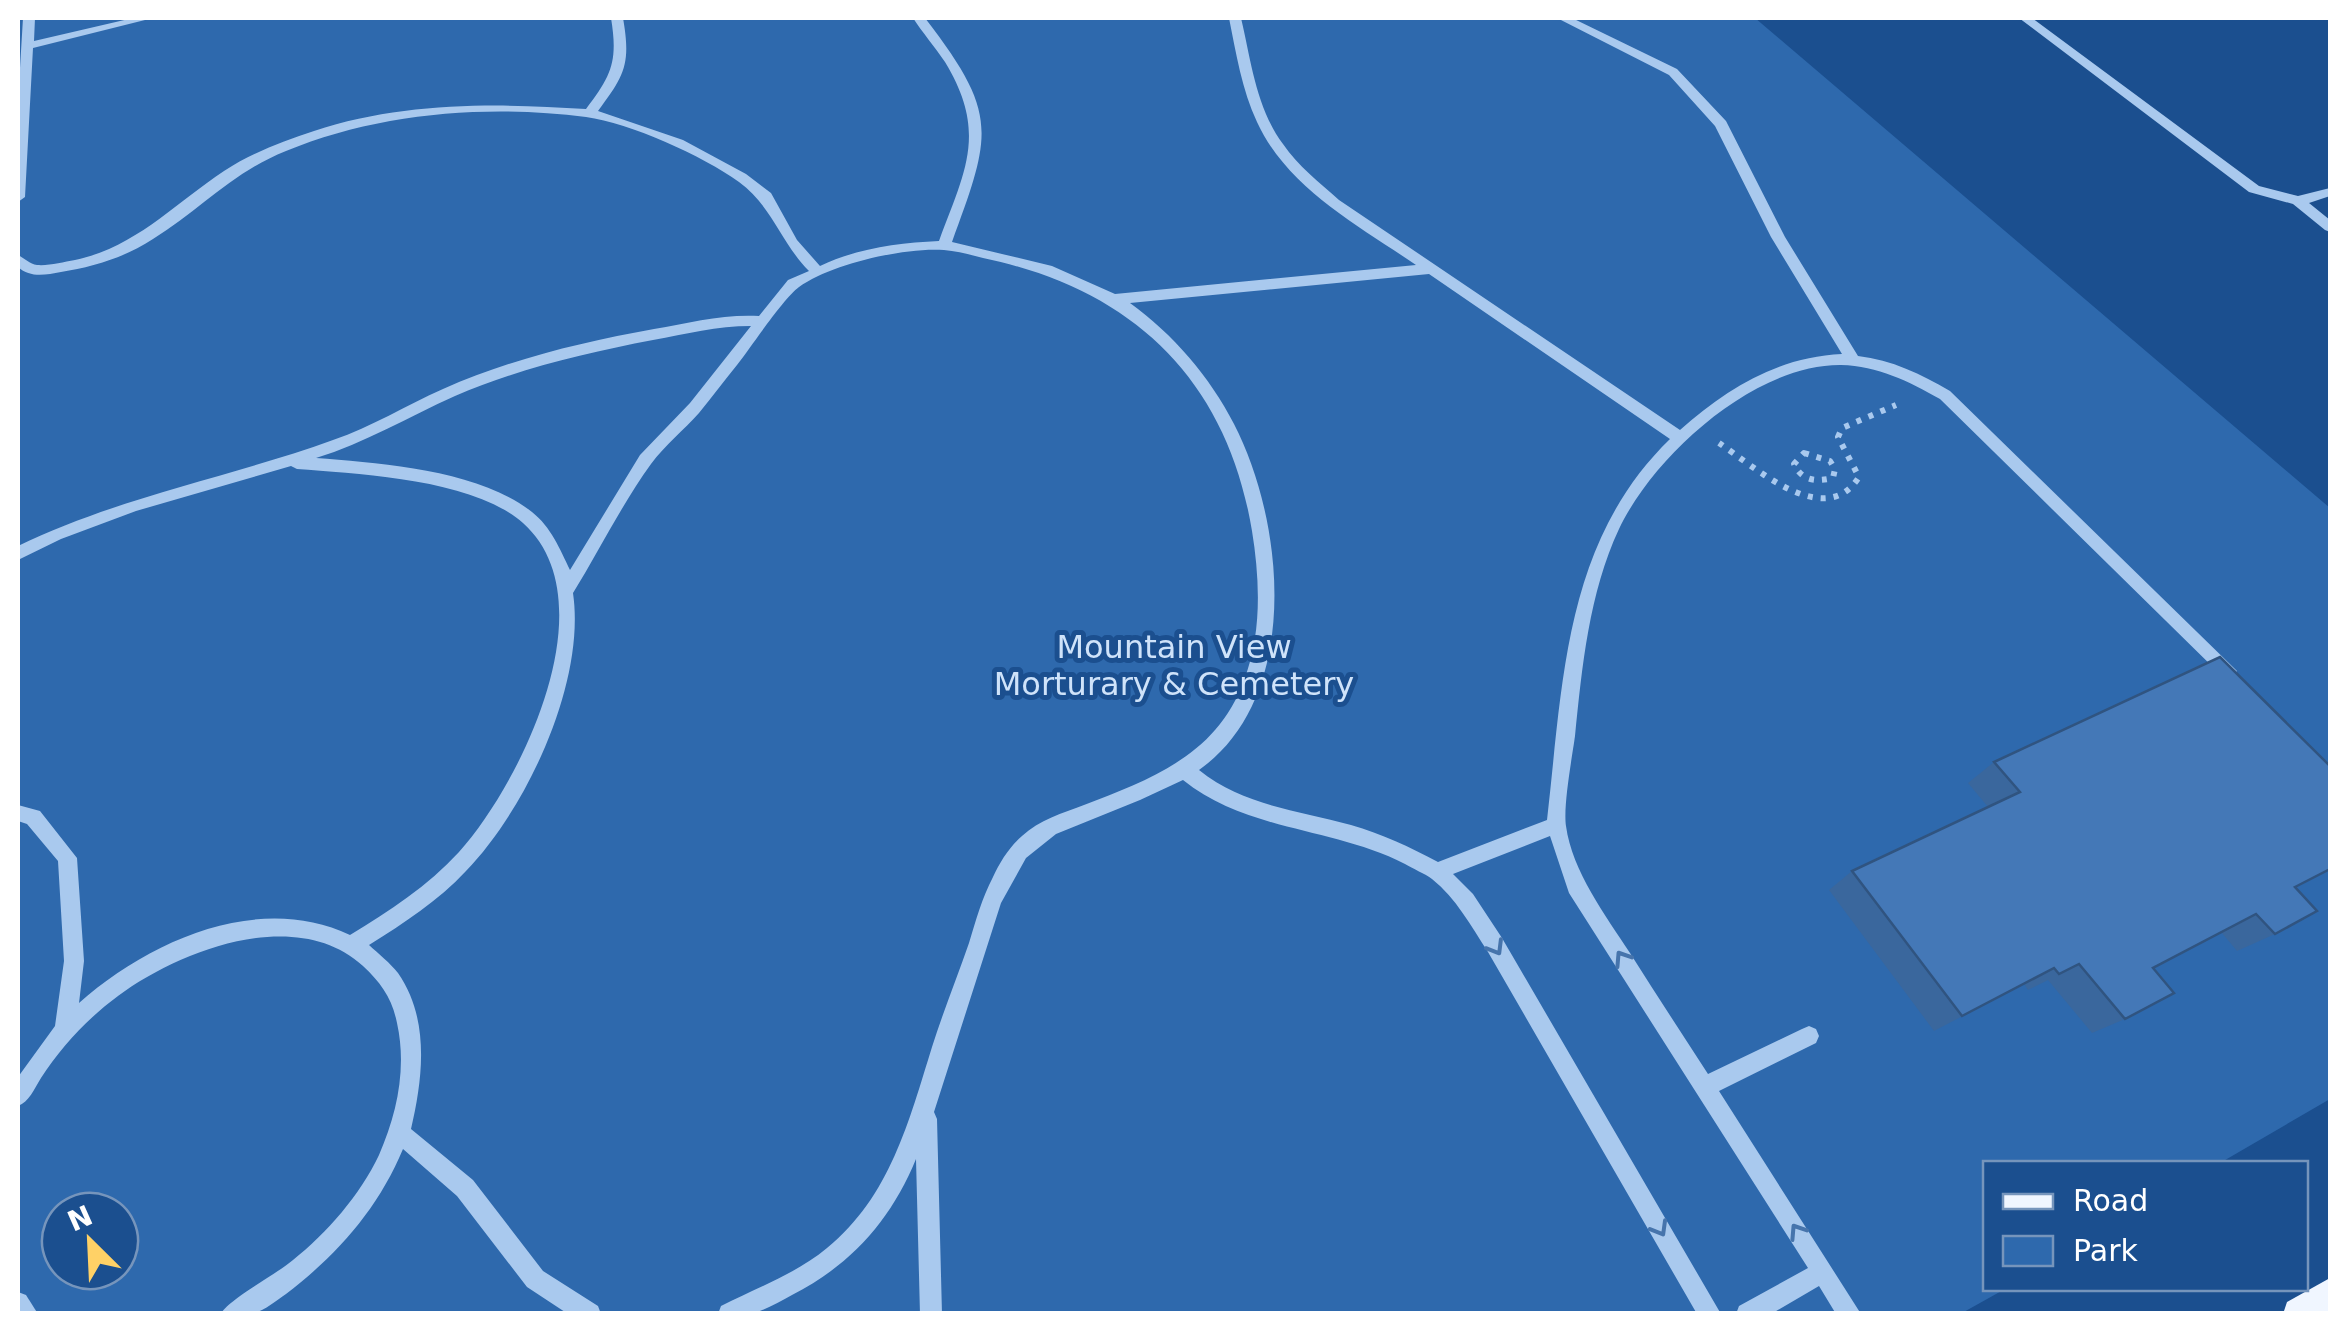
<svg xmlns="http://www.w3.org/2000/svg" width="2348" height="1331" font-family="'DejaVu Sans',sans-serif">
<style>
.green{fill:#2e69ad;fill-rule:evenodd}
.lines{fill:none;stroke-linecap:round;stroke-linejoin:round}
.path{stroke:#a9c9ee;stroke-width:6;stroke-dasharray:5 8;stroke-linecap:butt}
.minor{fill:#a9c9ee;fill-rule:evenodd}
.major{fill:#f0f6ff;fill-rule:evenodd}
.wall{fill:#3a679d}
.building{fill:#4478b7;stroke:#305480;stroke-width:2.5}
.oneway{stroke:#4674ac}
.labels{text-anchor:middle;stroke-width:10;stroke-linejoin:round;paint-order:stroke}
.park-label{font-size:32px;fill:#cfe3fa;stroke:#1b4f8f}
</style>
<rect width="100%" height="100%" fill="#1b4f8f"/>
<path class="green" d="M18,18h1737l575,490v591l-110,64 -234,1v124l19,1 -43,24h-1944zM60,1211h60v60h-60z"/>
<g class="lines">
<g class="path">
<path d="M1719,443c37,25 106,88 140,34l-21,-40 4,-9 54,-23"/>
<path d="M1804,453l26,8 5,8 -2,9c-17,4 -31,3 -39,-14z"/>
</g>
<g class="minor">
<path d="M23,18h12l-1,23 99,-23h20l-120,30 -8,149 -7,5v-101z"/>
<path d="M611,18h12c8,46 2,57 -25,93l85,29 63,34 25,19 26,47 23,26c38,-18 78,-23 119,-25 26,-70 49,-108 6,-179 -10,-15 -23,-30 -32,-44h12c74,96 67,115 27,224l100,24 63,28 301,-29c-57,-39 -129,-77 -159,-143 -15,-32 -21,-69 -28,-104h12c10,42 15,90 42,126 15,22 36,38 56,56l341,230c47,-42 98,-73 162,-76l-71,-117 -56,-111 -46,-51 -112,-57h15l105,51 49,52 59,116 73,119c34,4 63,18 92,35l287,280 -3,5 -6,3 -6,-3 -282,-277c-32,-18 -62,-33 -99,-34 -86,-1 -187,90 -222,164 -30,64 -37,138 -44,207 -3,22 -12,70 -9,90 6,45 40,90 64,127 26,41 52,81 78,121l94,-45 7,-3 7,3 3,7 -3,7 -97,48 142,223h-25l-17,-28 -48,28h-35l3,-8 69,-38 -239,-375 -19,-57 -97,38 20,20 29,44 219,376h-24l-209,-362c-17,-26 -32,-54 -56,-73 -8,-6 -19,-10 -27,-15 -72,-37 -157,-32 -222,-84l-43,20 -84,34 -30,24 -25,45 -67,209 3,7 5,195h-22l-4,-155c-25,61 -65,106 -124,136 -11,6 -23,13 -35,17 -12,4 -27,2 -39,2l3,-8c35,-18 75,-32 106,-58 63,-51 82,-127 105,-201 11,-35 25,-69 37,-104 7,-23 13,-45 24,-66 7,-15 16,-30 29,-41 17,-16 41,-23 62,-31 68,-26 134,-51 160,-125 18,-46 16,-100 8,-149 -25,-152 -120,-242 -269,-273 -12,-3 -26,-7 -39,-8 -39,-3 -113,14 -145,37 -16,12 -48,60 -62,78 -13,16 -25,32 -38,48 -15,17 -34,32 -48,51 -29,40 -52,87 -78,129 13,89 -46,215 -107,278 -28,30 -62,52 -97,74 10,9 21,18 29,28 32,46 25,105 13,156l62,51 70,91 55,35 3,8h-33l-41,-27 -70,-91 -54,-47c-25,60 -66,106 -117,145 -10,7 -22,17 -34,20 -9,1 -21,0 -31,0 5,-13 57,-41 72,-54 34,-27 67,-65 86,-105 18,-41 28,-87 18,-132 -5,-25 -16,-40 -34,-57 -66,-61 -183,-16 -245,30 -30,22 -57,51 -77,82 -7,11 -12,24 -23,28v-29l37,-51 9,-65 -6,-100 -31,-37 -9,-3v-16l22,6 37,47 7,103 -5,42c71,-63 180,-111 271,-68 39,-24 78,-49 109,-83 62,-69 151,-251 64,-329 -50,-44 -162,-49 -226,-54l-6,-3 -155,45 -75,28 -43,21v-14c101,-49 210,-68 315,-106 39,-13 73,-35 110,-51 68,-30 139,-47 211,-60 35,-6 69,-15 105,-13l29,-36 21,-9c-28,-28 -37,-65 -70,-89 -36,-26 -109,-59 -153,-65 -98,-13 -209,-4 -300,34 -53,21 -86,59 -133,88 -27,18 -60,28 -92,33 -16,3 -31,6 -43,-5v-12c6,3 12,9 19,10 12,1 26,-3 38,-5 61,-13 99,-56 149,-89 27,-18 60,-30 90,-40 88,-29 182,-28 272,-22 26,-34 32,-48 25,-91zM1429,274l241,165c-106,103 -107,243 -123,381l-109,42c-28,-15 -56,-28 -87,-37 -54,-15 -107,-19 -152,-55 103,-73 86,-247 35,-346 -24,-47 -61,-90 -104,-121zM751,326l-61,77 -50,52 -70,115c-10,-21 -19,-43 -38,-58 -53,-42 -151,-49 -216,-54 49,-15 92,-41 139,-62 63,-27 130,-43 198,-56 33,-6 64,-14 98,-14z"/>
<path d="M2019,18h13l227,168 39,10 32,-8v8l-21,7 21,17v12l-5,-2 -32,-26 -44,-12z"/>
<path d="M18,1292l8,3 12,19h-20z"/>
</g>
<path class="major" d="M2330,1278v35l-47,1 4,-12z"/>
</g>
<path class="wall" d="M1994,762l301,125 -20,47 -38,17 -16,-19 -68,36 -28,51 -33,14 -44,-53 -20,10 -4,-6 -90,47 -105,-141 23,-19 136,-64 -20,-24z"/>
<path class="building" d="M2220,657l110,109v103l-35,18 22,24 -42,23 -19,-20 -103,54 21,25 -49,26 -46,-55 -20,10 -5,-6 -92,48 -110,-145 168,-79 -26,-30z"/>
<defs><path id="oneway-chevron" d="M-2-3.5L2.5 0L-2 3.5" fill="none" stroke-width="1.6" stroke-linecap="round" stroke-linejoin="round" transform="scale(2.5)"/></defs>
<g class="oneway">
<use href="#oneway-chevron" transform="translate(1496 948) rotate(59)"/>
<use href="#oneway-chevron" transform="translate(1622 958) rotate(-123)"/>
<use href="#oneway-chevron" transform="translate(1660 1229) rotate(60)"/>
<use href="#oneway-chevron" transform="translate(1797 1231) rotate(-123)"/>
</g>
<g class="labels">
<g class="park-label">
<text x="1174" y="658">Mountain View<tspan x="1174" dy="37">Morturary &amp; Cemetery</tspan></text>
</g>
</g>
<rect width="2348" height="1331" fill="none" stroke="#ffffff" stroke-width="40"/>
<rect x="1983" y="1161" width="325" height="130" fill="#1b4f8f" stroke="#7695bc" stroke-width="2.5"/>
<rect x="2003" y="1194" width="50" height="15" fill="#f0f6ff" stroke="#7695bc" stroke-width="2.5"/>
<text x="2073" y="1211" font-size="30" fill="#ffffff">Road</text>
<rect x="2003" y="1236" width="50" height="30" fill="#2e69ad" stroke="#7695bc" stroke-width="2.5"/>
<text x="2073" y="1261" font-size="30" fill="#ffffff">Park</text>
<g transform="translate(90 1241) rotate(336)"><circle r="48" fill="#1b4f8f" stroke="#7695bc" stroke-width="2.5"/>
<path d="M0-8L18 38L0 25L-18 38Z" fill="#ffd166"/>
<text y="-15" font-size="28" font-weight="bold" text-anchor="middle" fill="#ffffff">N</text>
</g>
</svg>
